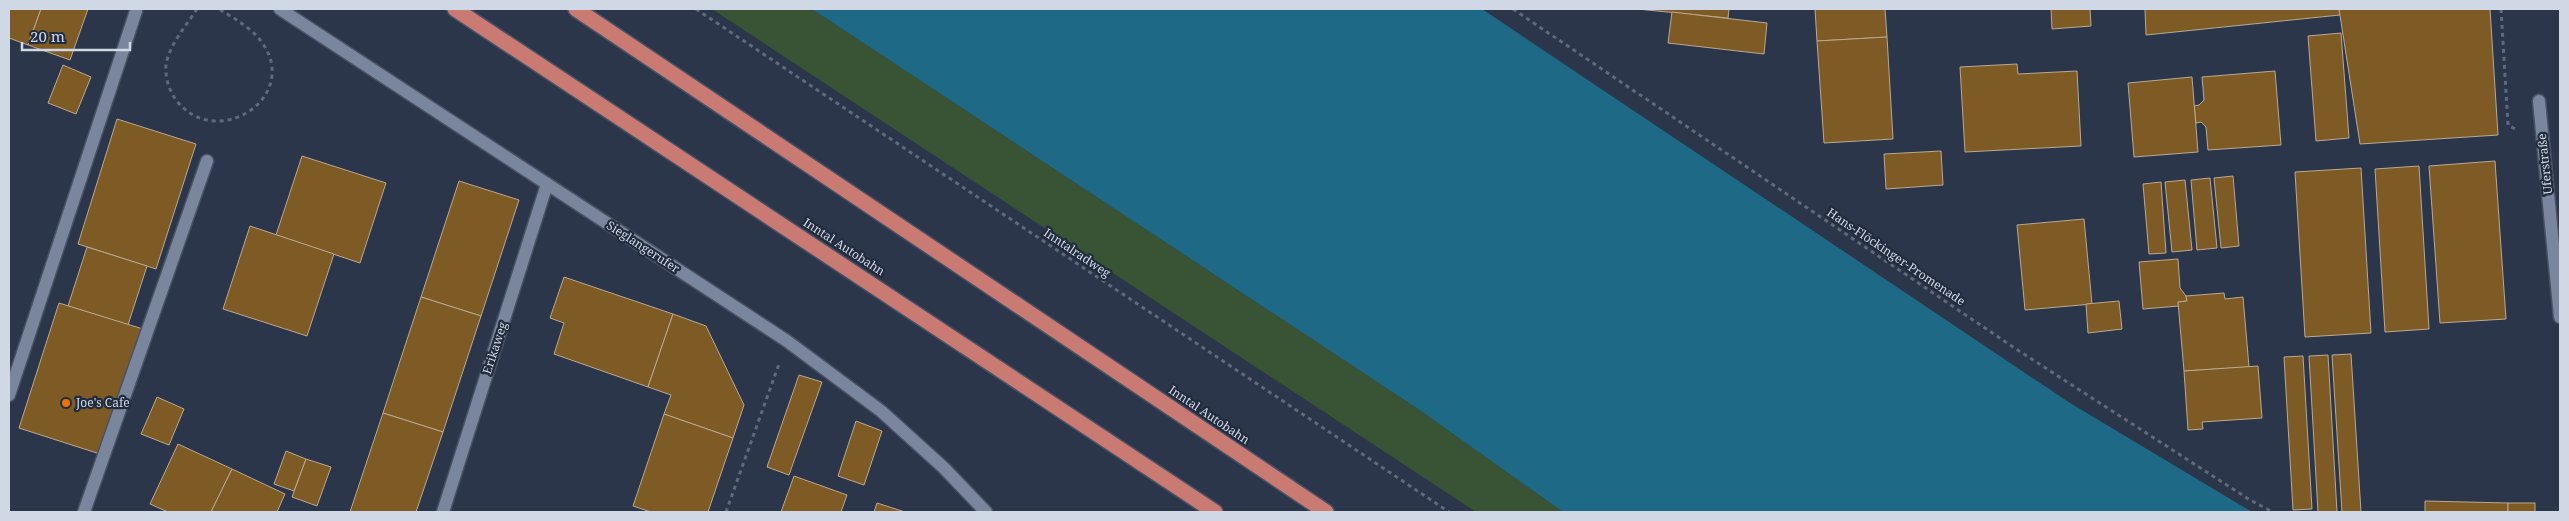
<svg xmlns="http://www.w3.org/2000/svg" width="2569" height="521" font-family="'Noto Serif',serif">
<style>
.green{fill:#395435}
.water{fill:#1e6986}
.building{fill:#7e5b25;stroke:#baa992}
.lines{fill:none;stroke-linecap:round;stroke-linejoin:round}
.minor-casing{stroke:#495163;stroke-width:15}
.highway-casing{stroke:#495163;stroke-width:18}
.path{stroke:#60697b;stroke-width:3;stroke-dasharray:4 4;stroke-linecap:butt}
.minor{stroke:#7a869e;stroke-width:12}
.highway{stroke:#c97a73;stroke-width:15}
.food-dot{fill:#e8710a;stroke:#222c3f;stroke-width:2}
.labels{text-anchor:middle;stroke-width:4.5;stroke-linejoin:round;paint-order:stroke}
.street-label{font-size:12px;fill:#d1d8e5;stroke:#222c3f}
.poi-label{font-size:12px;fill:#d1d8e5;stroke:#222c3f;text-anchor:start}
</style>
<rect width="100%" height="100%" fill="#2c364a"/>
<path class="green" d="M712,9h100l606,400 145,103h-87z"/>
<path class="water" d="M812,9h670l588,394 182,109h-689l-145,-103z"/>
<g class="building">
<path d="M9,9h32l-13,36 -19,-7z"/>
<path d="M41,9h47l-18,51 -42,-15z"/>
<path d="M1637,9h92l-1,9z"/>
<path d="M1815,9h70l2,28 -70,4z"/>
<path d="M2051,9h39l1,17 -39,3z"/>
<path d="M2145,9h194l1,6 -194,20z"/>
<path d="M2339,9h151l8,126 -138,9z"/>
<path d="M1672,12l95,11 -3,31 -96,-11z"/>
<path d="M2341,33l8,105 -33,3 -8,-105z"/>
<path d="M1887,37l6,102 -69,4 -7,-102z"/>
<path d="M2017,64l1,10 59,-3 4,75 -116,6 -5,-85z"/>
<path d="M63,65l28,12 -15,37 -28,-11z"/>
<path d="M2275,71l6,74 -73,5 -2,-23 -5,-5 -5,1 -2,-17 5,-1 5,-5 -2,-23z"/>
<path d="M2192,77l6,75 -64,5 -6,-74z"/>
<path d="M117,119l79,25 -40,125 -78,-25z"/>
<path d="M1941,151l2,34 -57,4 -2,-35z"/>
<path d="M302,156l84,27 -26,80 -84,-28z"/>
<path d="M2495,161l11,158 -66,4 -11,-157z"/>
<path d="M2419,166l10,163 -44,3 -10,-163z"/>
<path d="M2361,168l10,165 -66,4 -10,-165z"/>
<path d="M2233,176l6,70 -18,2 -7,-70z"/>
<path d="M2210,178l7,70 -20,2 -6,-70z"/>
<path d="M2185,180l7,70 -20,2 -7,-70z"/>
<path d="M459,181l60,19 -38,116 -60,-19z"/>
<path d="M2161,182l5,71 -17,1 -6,-70z"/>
<path d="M2084,219l8,85 -67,6 -8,-85z"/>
<path d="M250,226l84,28 -27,82 -84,-27z"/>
<path d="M87,247l60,19 -19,59 -60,-19z"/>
<path d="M2178,259l2,29 6,8 1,5 -9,1 1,4 -36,3 -4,-47z"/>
<path d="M564,277l109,37 -25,73 -94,-33 10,-31 -14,-5z"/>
<path d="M2224,293l1,6 18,-2 6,70 -65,4 -6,-69 9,-1 -1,-5z"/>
<path d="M421,297l60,19 -38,116 -60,-19z"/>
<path d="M2119,301l3,28 -34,4 -2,-29z"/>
<path d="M59,303l84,26 -40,126 -84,-27z"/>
<path d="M673,314l33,12 38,79 -11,33 -69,-24 7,-19 -23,-8z"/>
<path d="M2351,354l10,158h-19l-10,-157z"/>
<path d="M2328,355l9,157h-19l-9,-156z"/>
<path d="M2303,356l9,153 -19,1 -9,-153z"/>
<path d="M2258,366l4,52 -60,4 1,7 -15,1 -4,-59z"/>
<path d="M799,375l23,7 -33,93 -22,-8z"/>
<path d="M157,397l27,12 -15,36 -28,-11z"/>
<path d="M383,413l60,19 -27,80h-66z"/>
<path d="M664,414l69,24 -25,74h-57l-18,-6z"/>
<path d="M856,421l26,10 -18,54 -26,-9z"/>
<path d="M178,444l54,25 -21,43h-43l-18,-8z"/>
<path d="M286,451l20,8 -12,32 -20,-7z"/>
<path d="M306,459l25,8 -14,39 -25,-9z"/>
<path d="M232,469l53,25 -8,18h-66z"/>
<path d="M794,476l53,19 -6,17h-60z"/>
<path d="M2425,501l83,2v9h-83z"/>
<path d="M877,503l28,9h-31z"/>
<rect x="2508" y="503" width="27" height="9"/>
</g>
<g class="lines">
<g class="minor-casing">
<g id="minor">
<path d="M280,9l507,332 94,70 63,57 42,44"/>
<path d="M2539,101l21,216"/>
<path d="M9,395l127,-384"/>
<path d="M84,512l123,-351"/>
<path d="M443,512l104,-328"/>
</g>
</g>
<g class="highway-casing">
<g id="highway">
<path d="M455,9l760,503"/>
<path d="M576,9l750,503"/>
</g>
</g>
<g class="path">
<path d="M197,9c-11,17 -28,36 -31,56 -1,13 3,25 10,35 40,52 124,-2 87,-56 -11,-16 -28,-25 -44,-35"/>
<path d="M696,9l753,503"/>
<path d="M1513,9l500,338 237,153 23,12"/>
<path d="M2501,9l7,116 9,5"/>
<path d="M726,512l53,-148"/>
</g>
<use href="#minor" class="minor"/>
<use href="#highway" class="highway"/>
</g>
<circle class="food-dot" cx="66" cy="403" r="5"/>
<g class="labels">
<g class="street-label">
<text transform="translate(2545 164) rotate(-96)" y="4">Uferstraße</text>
<text transform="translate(643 247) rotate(33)" y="4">Sieglangerufer</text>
<text transform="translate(844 247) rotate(33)" y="4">Inntal Autobahn</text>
<text transform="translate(1077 253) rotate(34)" y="4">Inntalradweg</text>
<text transform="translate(1896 257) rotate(34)" y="4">Hans-Flöckinger-Promenade</text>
<text transform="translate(495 348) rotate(-72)" y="4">Erikaweg</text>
<text transform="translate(1209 415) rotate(34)" y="4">Inntal Autobahn</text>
</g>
<g class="poi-label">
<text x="76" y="407">Joe's Cafe</text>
</g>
</g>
<rect width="2569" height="521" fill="none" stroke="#d1d8e5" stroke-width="20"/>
<path d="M22 42v8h108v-8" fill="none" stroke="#d1d8e5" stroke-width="2.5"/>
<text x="30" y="42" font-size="15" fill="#d1d8e5" stroke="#222c3f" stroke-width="4" paint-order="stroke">20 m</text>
</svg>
